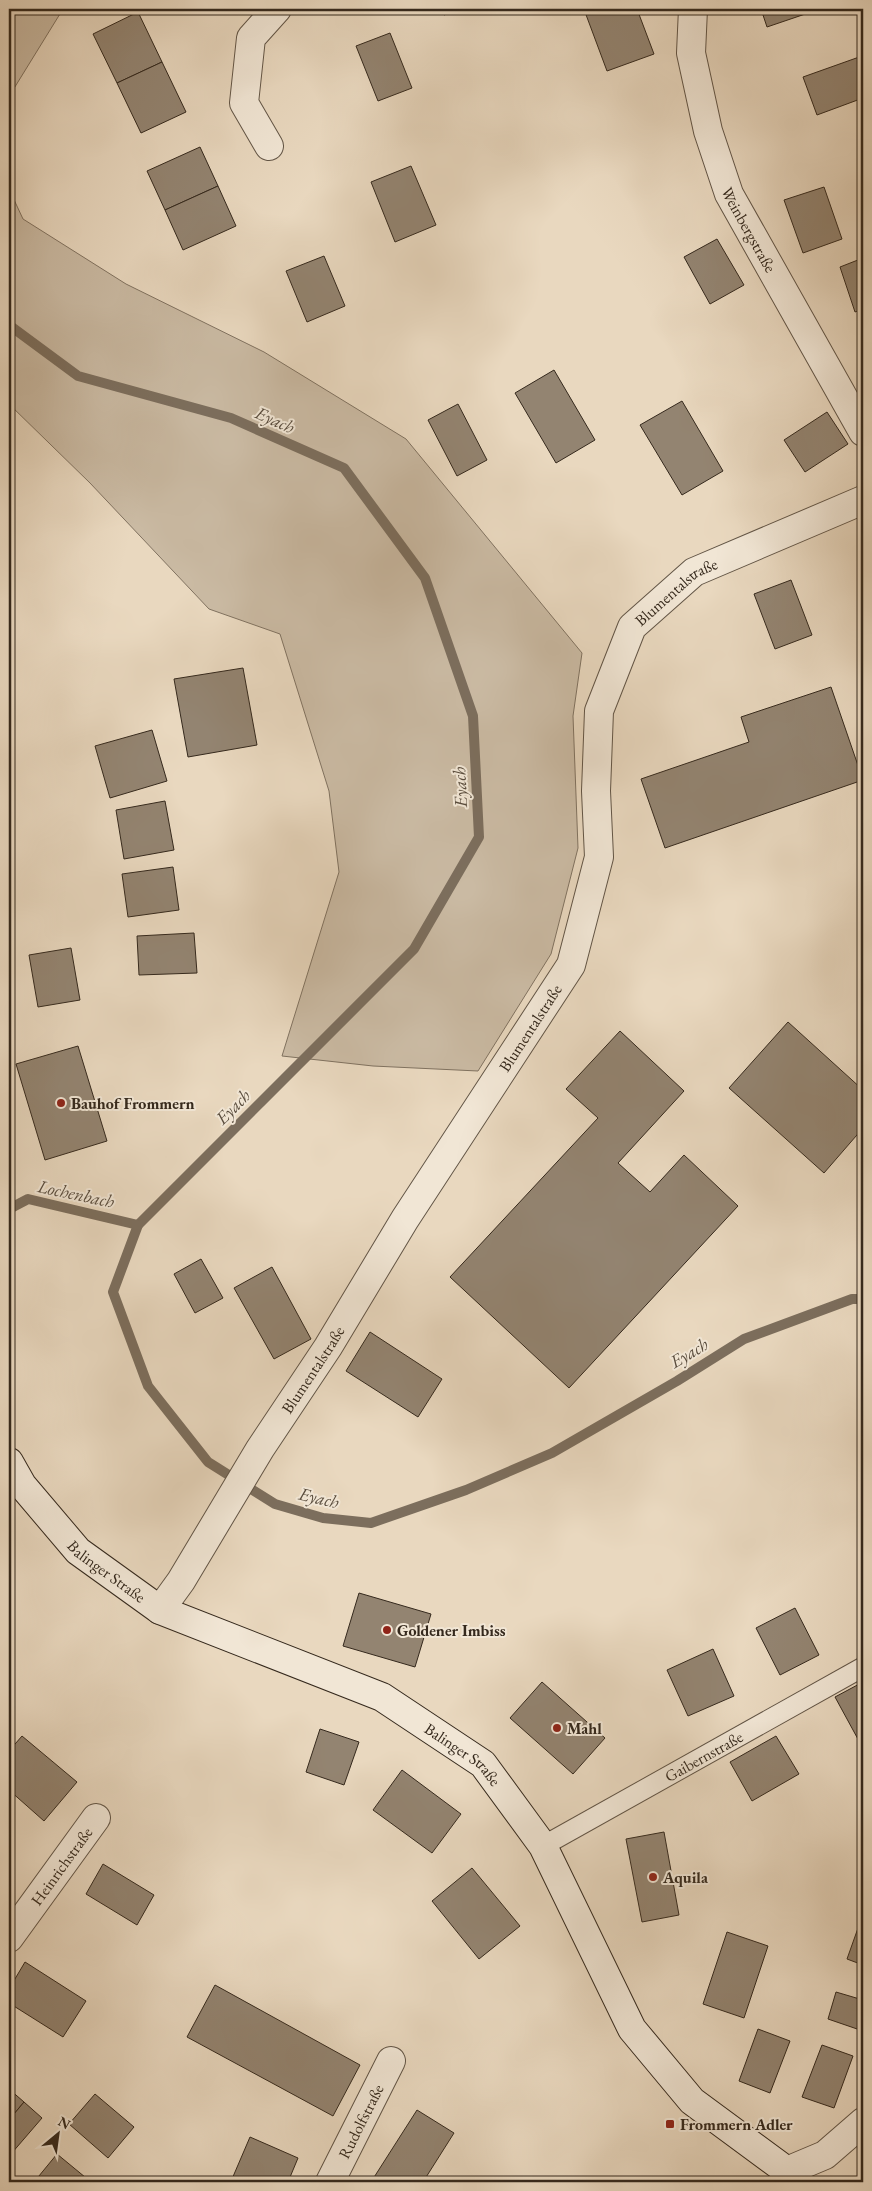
<svg xmlns="http://www.w3.org/2000/svg" width="872" height="2191" font-family="'EB Garamond',serif">
<style>
.green{fill:#cabaa3;stroke:#807260}
.lines{fill:none;stroke-linecap:round;stroke-linejoin:round}
.stream{stroke:#7c6e5d;stroke-width:10}
.building{fill:#938471;stroke:#35291d}
.service-casing{stroke:#625546;stroke-width:21}
.minor-casing{stroke:#625546;stroke-width:30}
.secondary-casing{stroke:#35291d;stroke-width:30}
.service{stroke:#f1e6d5;stroke-width:19}
.minor{stroke:#f1e6d5;stroke-width:28}
.secondary{stroke:#f1e6d5;stroke-width:28}
.poi-dot{fill:#8f2418;stroke:#f1e6d5;stroke-width:2}
.labels{text-anchor:middle;stroke-width:4;stroke-linejoin:round;paint-order:stroke}
.street-label{font-size:16px;fill:#35291d;stroke:#f1e6d5}
.poi-label{font-size:16px;font-weight:bold;fill:#35291d;stroke:#f1e6d5;text-anchor:start}
.water-label{font-size:18px;font-style:italic;fill:#594c3d;stroke:#f1e6d5}
</style>
<rect width="100%" height="100%" fill="#e9d8bf"/>
<filter id="stains"><feTurbulence type="fractalNoise" baseFrequency=".004" numOctaves="4"/><feColorMatrix values="0 0 0 0 .2 0 0 0 0 .09 0 0 0 0 .02 0 0 0 .5 -.17"/></filter>
<radialGradient id="worn" r=".72"><stop offset=".6" stop-color="#630" stop-opacity="0"/><stop offset="1" stop-color="#630" stop-opacity=".3"/></radialGradient>
<g class="green">
<path d="M9,9h54l-50,81 -4,15z"/>
<path d="M9,189l14,30 103,65 138,68 142,87 176,214 -9,63 5,132 -27,106 -73,117 -105,-5 -91,-10 57,-184 -10,-81 -49,-157 -71,-25 -119,-126 -81,-79z"/>
</g>
<g class="lines">
<g class="stream">
<path d="M9,325l69,51 153,42 113,50 81,110 48,138 6,121 -65,112 -276,276 -25,67 35,94 60,76 67,42 48,14 48,5 95,-33 86,-37 125,-72 67,-42 108,-40h11"/>
<path d="M9,1209l19,-10 110,26"/>
</g>
</g>
<g class="building">
<path d="M442,9h16l-14,6z"/>
<path d="M593,9h44l17,45 -47,17 -22,-59z"/>
<path d="M761,9h59l-53,18z"/>
<path d="M138,12l24,50 -45,21 -24,-49z"/>
<path d="M390,33l22,55 -34,13 -22,-55z"/>
<path d="M862,56l1,42 -46,17 -14,-38z"/>
<path d="M162,62l24,50 -45,21 -24,-50z"/>
<path d="M200,147l18,39 -53,24 -18,-39z"/>
<path d="M411,166l25,59 -41,17 -24,-60z"/>
<path d="M218,186l18,40 -53,24 -18,-40z"/>
<path d="M824,187l18,52 -39,14 -19,-53z"/>
<path d="M717,239l27,46 -34,19 -26,-47z"/>
<path d="M324,256l21,50 -38,16 -21,-51z"/>
<path d="M863,258v51l-8,3 -15,-45z"/>
<path d="M554,370l41,70 -39,23 -41,-70z"/>
<path d="M682,401l41,70 -41,24 -42,-70z"/>
<path d="M458,404l29,56 -30,16 -29,-56z"/>
<path d="M827,412l21,32 -43,28 -21,-32z"/>
<path d="M791,580l21,55 -37,14 -21,-55z"/>
<path d="M243,668l14,77 -69,12 -14,-78z"/>
<path d="M831,687l32,93 -198,68 -24,-69 108,-37 -8,-25z"/>
<path d="M152,730l15,51 -57,17 -15,-52z"/>
<path d="M165,801l9,49 -50,9 -8,-49z"/>
<path d="M173,867l6,43 -51,7 -6,-43z"/>
<path d="M194,933l3,40 -58,2 -2,-39z"/>
<path d="M71,948l9,52 -42,7 -9,-52z"/>
<path d="M788,1022l75,68v38l-39,45 -95,-85z"/>
<path d="M620,1031l64,60 -66,72 32,29 34,-37 54,51 -169,182 -119,-111 148,-159 -32,-29z"/>
<path d="M78,1046l29,95 -62,19 -29,-96z"/>
<path d="M201,1259l22,39 -28,15 -21,-39z"/>
<path d="M272,1267l39,72 -37,20 -40,-71z"/>
<path d="M370,1332l72,47 -24,38 -72,-46z"/>
<path d="M359,1593l72,21 -16,53 -72,-21z"/>
<path d="M795,1608l24,47 -39,20 -24,-47z"/>
<path d="M713,1649l21,47 -46,20 -21,-46z"/>
<path d="M542,1682l63,56 -32,36 -63,-56z"/>
<path d="M863,1682v57l-4,2 -24,-44z"/>
<path d="M320,1729l39,13 -15,43 -38,-13z"/>
<path d="M22,1736l55,46 -33,39 -35,-31v-39z"/>
<path d="M776,1736l23,38 -47,27 -22,-39z"/>
<path d="M402,1770l59,44 -29,39 -59,-43z"/>
<path d="M664,1832l15,83 -37,7 -16,-83z"/>
<path d="M103,1864l51,31 -17,30 -51,-31z"/>
<path d="M472,1868l48,58 -41,33 -47,-58z"/>
<path d="M863,1914v51l-16,-6z"/>
<path d="M727,1932l41,14 -24,72 -41,-14z"/>
<path d="M25,1962l61,39 -23,36 -54,-34v-14z"/>
<path d="M215,1985l145,80 -27,51 -146,-79z"/>
<path d="M836,1992l27,8v31l-35,-12z"/>
<path d="M758,2029l32,12 -20,52 -31,-12z"/>
<path d="M822,2045l31,11 -19,52 -32,-11z"/>
<path d="M9,2089l15,13 -15,18z"/>
<path d="M95,2094l39,33 -26,31 -39,-34z"/>
<path d="M24,2102l18,16 -31,36 -2,-1v-33z"/>
<path d="M417,2110l37,23 -31,49h-52z"/>
<path d="M250,2137l48,21 -10,24h-49l-7,-3z"/>
<path d="M57,2154l34,28h-57z"/>
</g>
<g class="lines">
<g class="service-casing">
<g id="service">
<path id="s1" d="M543,1846l320,-179"/>
</g>
</g>
<g class="minor-casing">
<g id="minor">
<path id="s2" d="M693,9l-2,44 17,78 21,63 134,238"/>
<path d="M269,146l-25,-43 7,-65 26,-29"/>
<path id="s3" d="M160,1610l21,-29 79,-132 68,-102 77,-128 166,-254 28,-108 -3,-66 3,-80 33,-84 62,-55 169,-72"/>
<path id="s4" d="M9,1938l87,-120"/>
<path d="M787,2171l38,-16 38,-33"/>
<path id="s5" d="M330,2182l61,-121"/>
</g>
</g>
<g class="secondary-casing">
<g id="secondary">
<path id="s6" d="M9,1462l13,23 56,66 82,59 222,87 101,67 60,82 89,183 60,72 95,70 9,11"/>
</g>
</g>
<use href="#service" class="service"/>
<use href="#minor" class="minor"/>
<use href="#secondary" class="secondary"/>
</g>
<g class="poi-dot">
<circle cx="61" cy="1103" r="5"/>
<circle cx="387" cy="1630" r="5"/>
<circle cx="557" cy="1728" r="5"/>
<circle cx="653" cy="1877" r="5"/>
<rect x="665" y="2119" width="10" height="10" rx="2.5"/>
</g>
<g class="labels">
<g class="street-label">
<text dy="6" stroke="none"><textPath href="#s2" startOffset="231">Weinbergstraße</textPath></text>
<text dy="6" stroke="none"><textPath href="#s3" startOffset="1170">Blumentalstraße</textPath></text>
<text dy="6" stroke="none"><textPath href="#s3" startOffset="690">Blumentalstraße</textPath></text>
<text dy="6" stroke="none"><textPath href="#s3" startOffset="285">Blumentalstraße</textPath></text>
<text dy="6" stroke="none"><textPath href="#s6" startOffset="148">Balinger Straße</textPath></text>
<text dy="6" stroke="none"><textPath href="#s6" startOffset="552">Balinger Straße</textPath></text>
<text dy="6" stroke="none"><textPath href="#s1" startOffset="184">Gaibernstraße</textPath></text>
<text dy="6" stroke="none"><textPath href="#s4" startOffset="89">Heinrichstraße</textPath></text>
<text dy="6" stroke="none"><textPath href="#s5" startOffset="68">Rudolfstraße</textPath></text>
</g>
<g class="poi-label">
<text x="71" y="1109">Bauhof Frommern</text>
<text x="397" y="1636">Goldener Imbiss</text>
<text x="567" y="1734">Mahl</text>
<text x="663" y="1883">Aquila</text>
<text x="680" y="2130">Frommern Adler</text>
</g>
<g class="water-label">
<text transform="translate(275 420) rotate(24)" y="6">Eyach</text>
<text transform="translate(460 787) rotate(-93)" y="6">Eyach</text>
<text transform="translate(233 1107) rotate(-45)" y="6">Eyach</text>
<text transform="translate(76 1194) rotate(12)" y="6">Lochenbach</text>
<text transform="translate(689 1353) rotate(-31)" y="6">Eyach</text>
<text transform="translate(319 1498) rotate(13)" y="6">Eyach</text>
</g>
</g>
<rect width="872" height="2191" fill="none" stroke="#e9d8bf" stroke-width="30"/>
<rect x="10" y="10" width="852" height="2171" fill="none" stroke="#35291d" stroke-width="2.5"/>
<rect x="15" y="15" width="842" height="2161" fill="none" stroke="#35291d"/>
<g transform="translate(58 2134) rotate(29)" stroke="#f1e6d5" stroke-width="4" paint-order="stroke">
<path d="M0-4L9 19L0 12L-9 19Z" fill="#35291d"/>
<text y="-8" font-size="14" font-weight="bold" text-anchor="middle" fill="#35291d">N</text>
</g>
<rect width="100%" height="100%" filter="url(#stains)"/>
<rect width="100%" height="100%" fill="url(#worn)"/>
</svg>
